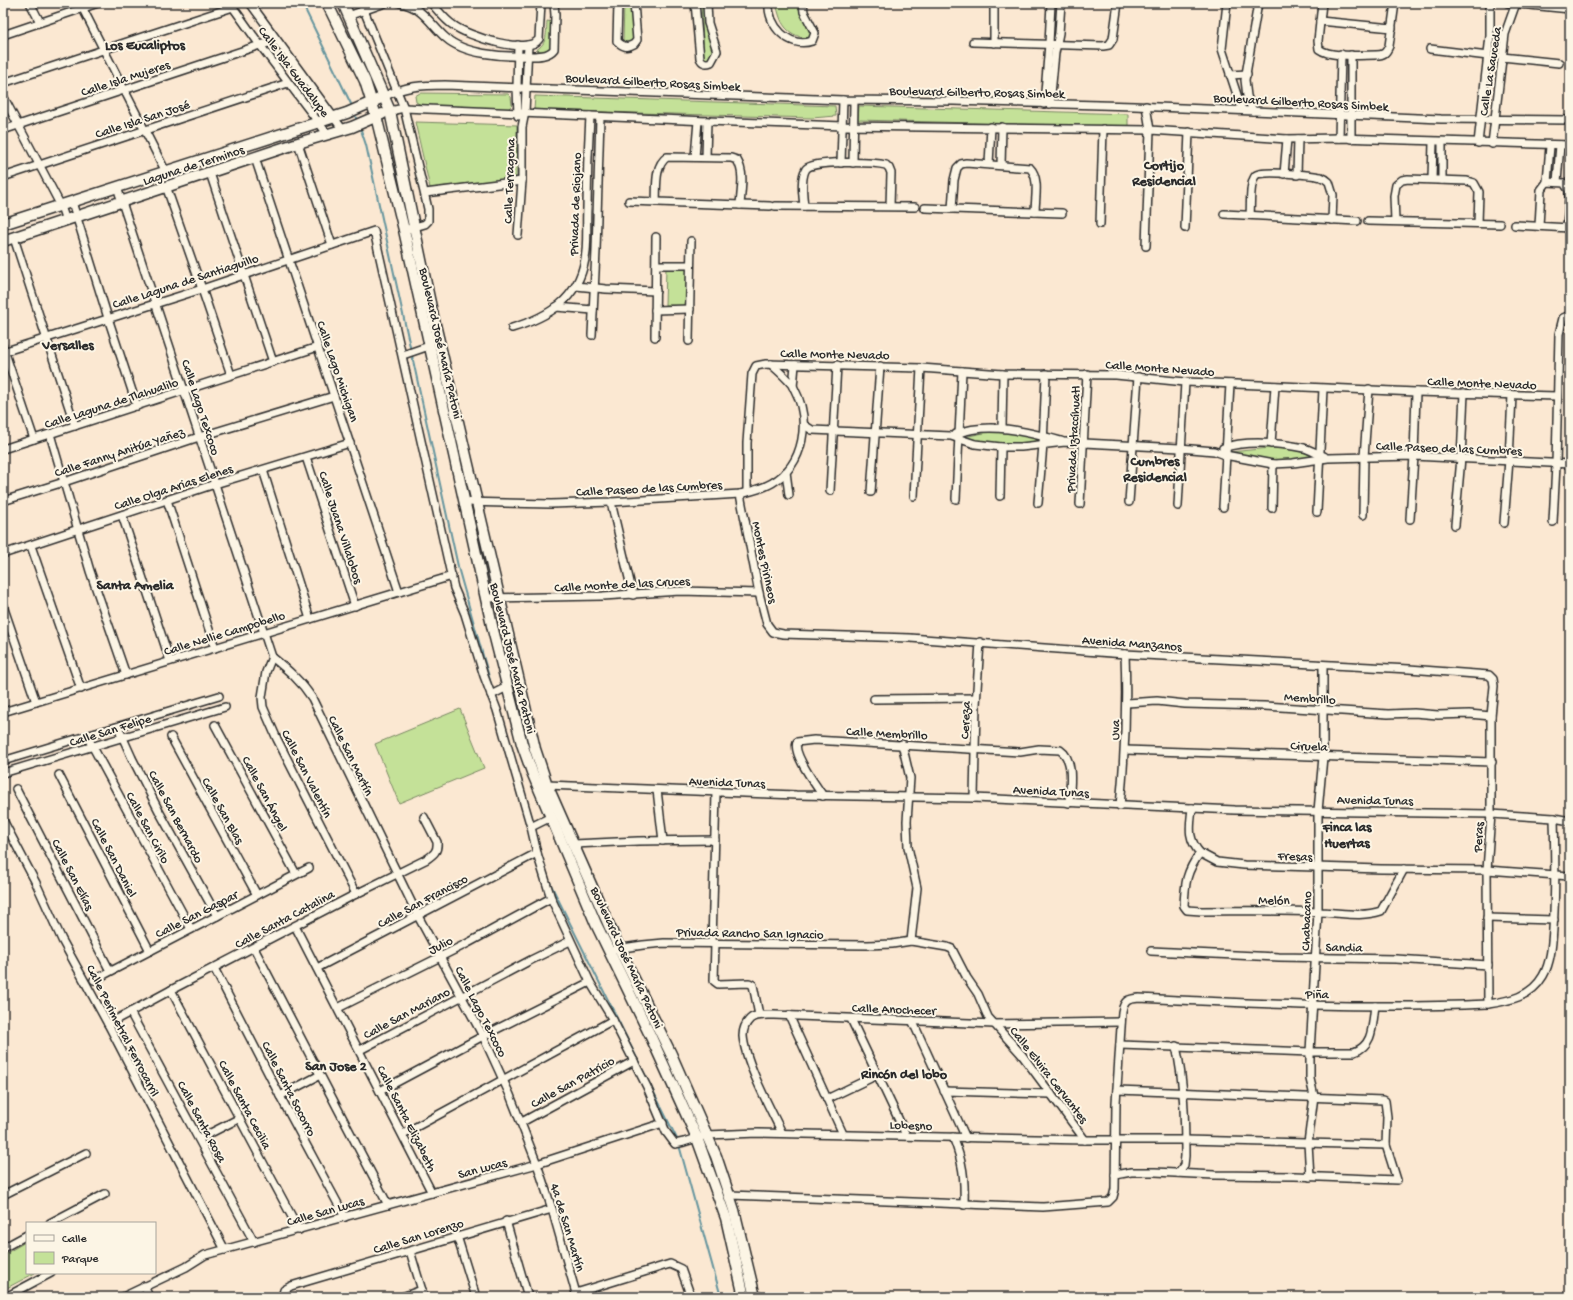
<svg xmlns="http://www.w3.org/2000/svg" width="1573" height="1300" font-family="'Gochi Hand',sans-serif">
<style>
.green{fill:#c4e198;stroke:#788662}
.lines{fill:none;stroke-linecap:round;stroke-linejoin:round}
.stream{stroke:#66959e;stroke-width:2}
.street-casing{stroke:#2b2b2b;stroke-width:10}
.secondary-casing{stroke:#2b2b2b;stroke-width:13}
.street{stroke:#fcf5e5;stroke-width:7}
.secondary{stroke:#fcf5e5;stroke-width:10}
.labels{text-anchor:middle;stroke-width:4;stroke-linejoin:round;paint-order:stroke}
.street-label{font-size:13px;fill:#2b2b2b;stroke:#fcf5e5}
.neighbourhood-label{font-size:14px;font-weight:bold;fill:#2b2b2b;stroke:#fcf5e5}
</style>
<rect width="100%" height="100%" fill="#fbe8d2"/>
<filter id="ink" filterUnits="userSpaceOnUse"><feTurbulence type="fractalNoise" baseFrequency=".025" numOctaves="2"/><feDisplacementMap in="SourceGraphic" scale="8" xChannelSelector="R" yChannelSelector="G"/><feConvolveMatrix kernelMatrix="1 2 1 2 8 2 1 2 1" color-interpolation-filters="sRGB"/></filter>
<g filter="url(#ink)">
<g class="green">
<path d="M624,3h7l4,36 -6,7 -6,-5z"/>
<path d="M701,3h4l9,46 -3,11 -7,1z"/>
<path d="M776,3h26l11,32 -6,4c-22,-6 -26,-14 -31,-36z"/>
<path d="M547,21l5,1 -1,24 -4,6 -11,-2c12,-7 10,-17 11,-29z"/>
<path d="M420,93l88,1 3,3 1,8 -4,4 -87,-4 -5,-3 -1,-6z"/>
<path d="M535,96l300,10 1,10 -24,2 -278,-8z"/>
<path d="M859,106l269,8v13l-270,-7z"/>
<path d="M415,122l102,3 -1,53 -86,10z"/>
<path d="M666,268l22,1 -1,37 -22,-1z"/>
<path d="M988,432l30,1 25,8 -27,4 -31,-1 -21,-7z"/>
<path d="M1270,448l20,1 26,7 -27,5 -21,-1 -38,-8z"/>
<path d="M460,709l24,59 -85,35 -24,-59z"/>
<path d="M27,1241v32h8l-32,17v-35z"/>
</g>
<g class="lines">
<g class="stream">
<path d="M302,3l50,103"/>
<path d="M354,112l3,9"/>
<path d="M360,127l6,18 93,426 34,120"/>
<path d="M549,881l129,260"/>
<path d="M679,1145l42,152"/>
</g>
<g class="street-casing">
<g id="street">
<path d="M30,3l10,19"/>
<path d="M80,3l86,169"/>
<path d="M230,3l30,42 68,90"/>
<path d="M250,3l93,127"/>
<path d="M361,3l43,105 24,101v12l-3,3 -21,6"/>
<path d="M400,3c22,3 31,22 46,35 18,16 56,19 80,18 9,0 22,1 28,-7l1,-34 -1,-12"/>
<path d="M431,3c7,7 14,17 22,22 14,11 75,31 86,14l2,-36"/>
<path d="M618,3l-1,38c6,6 10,7 17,3l3,-4 -3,-37"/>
<path d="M695,3l5,55c2,5 6,6 11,4l6,-11 -9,-28 -1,-20"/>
<path d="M769,3c-2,22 20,46 43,38l3,-8 -11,-21 -1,-9"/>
<path d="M1227,3l-5,46 20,61"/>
<path d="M1322,3l-4,38 1,8c12,9 42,6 57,6 8,0 10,-2 13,-9l6,-43"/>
<path d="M1508,3l62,6"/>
<path d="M348,16l37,-13"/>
<path d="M1320,21l72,7"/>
<path d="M3,35l95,-32"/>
<path d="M973,42l130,4 6,-1 4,-6 5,-36"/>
<path d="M994,43v-40"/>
<path d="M518,45l-1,42 1,29"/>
<path d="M1430,49l58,7"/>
<path d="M1502,57l57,6"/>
<path d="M1230,75l17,-1"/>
<path d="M3,83l230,-76"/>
<path d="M3,96l58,110 5,15"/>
<path d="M385,96c21,-10 37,-11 60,-11l398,15 110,1 181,5 307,13 129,1"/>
<path d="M1044,104l5,-60 2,-41"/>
<path d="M1050,104l5,-51 4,-20 2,-30"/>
<path d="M1146,106l4,24 -4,116"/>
<path d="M390,111l14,-3 303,13 136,5 307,4 137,9 52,-1 231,7"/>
<path d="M1253,111l-6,-15 -2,-16 13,-77"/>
<path d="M3,130l257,-85 17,-4"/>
<path d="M1339,138l2,-84"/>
<path d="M1351,139v-84"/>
<path d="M1442,142v38"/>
<path d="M298,143l34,102"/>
<path d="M1478,143l12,-107v-33"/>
<path d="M1492,144l13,-110 11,-31"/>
<path d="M695,157l3,-36"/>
<path d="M706,157l1,-36"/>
<path d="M255,158l144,434"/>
<path d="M841,163l2,-63"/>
<path d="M853,163l1,-62"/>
<path d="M989,164l2,-37"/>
<path d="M1001,165l1,-38"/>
<path d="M210,173l63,189"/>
<path d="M1284,174l3,-35"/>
<path d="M1297,175l1,-36"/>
<path d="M3,177l285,-94"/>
<path d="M1432,179l1,-37"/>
<path d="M1547,182l3,-36"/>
<path d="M1557,182l3,-37"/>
<path d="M166,186l36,103 29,86"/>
<path d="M117,187l155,470"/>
<path d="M425,193l97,-12"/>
<path d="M629,201l141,5"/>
<path d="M72,202l36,116 29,88"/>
<path d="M656,202c1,-15 -2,-36 11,-45l64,1 6,2c8,13 4,30 3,45"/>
<path d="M775,206l140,1"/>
<path d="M804,206c-1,-10 -4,-28 2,-37 7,-9 68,-7 80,-4l3,3 2,5 -1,33"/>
<path d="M925,208l137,5"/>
<path d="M952,209l2,-29 3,-12 4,-4 5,-1 64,5c10,10 5,31 5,44"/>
<path d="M1224,214l133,7"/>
<path d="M1250,215c1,-9 -1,-33 6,-40 4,-5 57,0 65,2 3,1 6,3 8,5l4,13 -1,25"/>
<path d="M1368,221l132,3"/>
<path d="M1395,221l-1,-25 2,-11 6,-5 6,-1 59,2 7,2 5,9 -1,31"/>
<path d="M1100,224l3,-95"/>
<path d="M1515,225l55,3"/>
<path d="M1539,226l2,-36 6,-8 17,1 5,7v8l-2,30"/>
<path d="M1185,228l4,-96"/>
<path d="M518,235l4,-54v-54l3,-15 3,-67"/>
<path d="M14,238l61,188"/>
<path d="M656,265h34"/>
<path d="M576,286l30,3 50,2"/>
<path d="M556,307l37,3"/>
<path d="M655,310l35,-1"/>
<path d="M512,328c36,-11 66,-28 73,-69 3,-16 1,-34 2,-51 0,-31 1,-61 3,-92"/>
<path d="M592,335l4,-84 4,-134"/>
<path d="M655,337l1,-100"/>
<path d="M689,341l2,-100"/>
<path d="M3,347l31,92"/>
<path d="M3,352l199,-63 172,-58 80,357 11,26 19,62 13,34 34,117 6,26 14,45 39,84 23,38 34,67 19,45 9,12 9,-2 23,-7 51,-2 327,7h100l201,5"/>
<path d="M403,355l26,-9"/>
<path d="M793,387l2,-22"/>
<path d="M804,425l8,5 139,6 24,8 26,3h20l44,-5 115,6 34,3 11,4 48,9 20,-1 35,-5 86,-2 156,8"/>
<path d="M1002,428l1,-54"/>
<path d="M50,434l40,137 36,104"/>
<path d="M956,434c33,-13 72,-2 105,7"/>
<path d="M1271,444l4,-58"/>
<path d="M1223,448c22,-8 58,-5 81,0 7,2 13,6 20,8"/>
<path d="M3,449l315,-102"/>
<path d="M306,457l49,149"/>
<path d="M263,470l47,149"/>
<path d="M786,472l3,23"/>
<path d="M830,491l7,-126"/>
<path d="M747,492v-49l5,-69 4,-8 10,-2 155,4 82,6 113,1 69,7 27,1 204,9 141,4"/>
<path d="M871,492l9,-126"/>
<path d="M740,494l19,99 8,31 6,8 10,2 127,4 215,16 284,15 80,6 4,4 1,7 -3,30v98l-4,56 1,134"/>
<path d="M914,496l7,-128"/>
<path d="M1000,496l1,-49"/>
<path d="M956,499l6,-128"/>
<path d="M167,500l48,148"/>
<path d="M3,501l61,-19 135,-45 135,-41"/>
<path d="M465,502l86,2 60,-2 129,-8c11,-3 22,-5 32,-11 33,-19 39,-63 22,-95 -5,-9 -16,-17 -23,-24"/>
<path d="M611,502l22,93"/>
<path d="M1129,502l9,-125"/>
<path d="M1038,503l5,-58 3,-71"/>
<path d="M1080,504l7,-130"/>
<path d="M1178,506l7,-124"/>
<path d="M1223,507l7,-123"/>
<path d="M1272,508l1,-44"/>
<path d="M1317,512l6,-123"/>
<path d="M122,515l48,146"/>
<path d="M1363,515l1,-58 5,-68"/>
<path d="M1410,519l4,-63 2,-64"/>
<path d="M1553,522l3,-57 3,-131 4,-16 7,-3"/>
<path d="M1504,523l5,-63 3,-65"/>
<path d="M1455,525l6,-67 3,-65"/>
<path d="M31,546l50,143"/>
<path d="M3,554l212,-70 135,-41"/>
<path d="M486,598l117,-2 77,-5 79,2"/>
<path d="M3,606l33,96"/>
<path d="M272,657c16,13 29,24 40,41l106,218 65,120 27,59 27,69 15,45 25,88"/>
<path d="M272,657l-6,15 -4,25 1,10 14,32 79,155"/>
<path d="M491,695l16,-8"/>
<path d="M874,699l102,-1"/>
<path d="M1127,703l30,-2 28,3 79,2 124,8 26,-1 24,2 31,-1 22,2"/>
<path d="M3,712l449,-136"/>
<path d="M215,725l81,149"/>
<path d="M118,727l14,31 28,55 57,103"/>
<path d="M87,736l104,193"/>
<path d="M171,737l86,158"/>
<path d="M1125,750c123,4 245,9 367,12"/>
<path d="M3,761l216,-65"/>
<path d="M3,773l222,-66"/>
<path d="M59,775l91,176"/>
<path d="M547,785l249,10 178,3 261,12 256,4 63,4 16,3"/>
<path d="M16,789l94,182"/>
<path d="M657,790l6,51"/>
<path d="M823,796c-7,-11 -31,-42 -26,-54l17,-2 206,12 19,-3 21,1c15,10 10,37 9,53"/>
<path d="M974,798l2,-93 4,-63"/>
<path d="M1120,806c5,-51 7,-101 5,-152"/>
<path d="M1192,808c-2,19 -5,30 8,45 -14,19 -15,30 -16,53l3,4 14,1c39,0 77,-1 116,1 22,0 43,6 64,-1l23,-42"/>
<path d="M3,820l33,63 26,57 46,84 117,226"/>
<path d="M531,827l20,-10"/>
<path d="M574,844l64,-3 77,-1"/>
<path d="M1200,853l17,9 27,3 137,4 106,1 83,6"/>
<path d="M1487,918l67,2"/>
<path d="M295,926l137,267"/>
<path d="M911,941l36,6 5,2 15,29 11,16 10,23 34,38 63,85"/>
<path d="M712,943l4,-150"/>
<path d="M715,943l-1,38 4,3 31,-1 4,2 6,30"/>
<path d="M254,948l134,257"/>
<path d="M616,949l27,-4 21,-2 204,2 24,-1 19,-3 6,-53 -9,-41 -1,-26 3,-43 -8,-34"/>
<path d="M1151,951l128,6 117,2 92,6"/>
<path d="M214,968l66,128 65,121"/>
<path d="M317,968l220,-115"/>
<path d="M94,980l215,-112"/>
<path d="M171,990l128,240"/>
<path d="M338,1008l130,-65 83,-45"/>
<path d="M130,1012l124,230"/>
<path d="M789,1015l54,119"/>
<path d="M851,1019l55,116"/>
<path d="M912,1020l54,118"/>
<path d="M108,1024l63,-34 185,-96 71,-35c7,-5 11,-8 10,-17l-13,-25"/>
<path d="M1120,1045l190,7h44c20,-7 18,-27 21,-46"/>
<path d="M1176,1046c8,36 9,73 9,110l-1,9 -6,8"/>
<path d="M360,1050l171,-90 39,-19"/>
<path d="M380,1091l103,-55 107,-54"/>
<path d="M944,1091l107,3"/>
<path d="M280,1096l40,-21"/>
<path d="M827,1099l50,-24"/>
<path d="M522,1122l112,-61"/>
<path d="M782,1133c-12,-25 -37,-71 -39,-97 0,-6 3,-13 7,-17 6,-5 16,-4 24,-4l220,9 127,-2"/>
<path d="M403,1134l210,-114"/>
<path d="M953,1137c10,25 12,41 11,68"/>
<path d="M199,1139l41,-21"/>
<path d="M1115,1175l16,-3h24l59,3 81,1 102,4 -11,-35 1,-28 -2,-16 -2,-1 -266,-10"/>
<path d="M1310,1177l-2,-34 6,-47 -4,-17v-27l8,-140v-101l5,-54v-92"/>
<path d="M3,1195l83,-42"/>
<path d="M730,1195l313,12 65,-5 5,-5 2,-8 1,-86 6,-91c2,-12 6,-13 17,-14 116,6 233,11 349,6 21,-3 43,-7 55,-28 8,-14 9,-32 10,-47 3,-37 2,-74 1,-111"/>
<path d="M506,1221l22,76"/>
<path d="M50,1223l55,-29"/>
<path d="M457,1236l19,61"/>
<path d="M3,1248l24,-13"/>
<path d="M410,1251l14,46"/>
<path d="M144,1286l5,11"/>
<path d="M576,1293l94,-29 11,5 10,28"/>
<path d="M6,1297l45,-24"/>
<path d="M123,1297l63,-30 19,-12 332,-91 126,-41"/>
<path d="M282,1297l2,-7 7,-4 261,-77"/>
<path d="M402,1297l20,-7"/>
</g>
</g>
<g class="secondary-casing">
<g id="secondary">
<path d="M327,3l38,78 11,35 28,114 89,400 29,114 10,28 64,152 55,113 46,101 29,80 18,79"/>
<path d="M343,3l47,108 40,192 105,446 12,36 72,163 52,106 45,102 18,54 21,87"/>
<path d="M3,224l344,-111 32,-14"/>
<path d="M3,241l295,-98 54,-16 30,-13"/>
</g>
</g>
<use href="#street" class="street"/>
<use href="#secondary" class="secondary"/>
</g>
</g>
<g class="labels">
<g class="street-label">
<text transform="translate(295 71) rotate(53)" y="5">Calle Isla Guadalupe</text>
<text transform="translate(1489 71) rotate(-81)" y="5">Calle La Sauceda</text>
<text transform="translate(125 77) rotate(-18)" y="5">Calle Isla Mujeres</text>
<text transform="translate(653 81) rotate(3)" y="5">Boulevard Gilberto Rosas Simbek</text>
<text transform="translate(977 91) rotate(1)" y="5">Boulevard Gilberto Rosas Simbek</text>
<text transform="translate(1301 101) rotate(3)" y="5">Boulevard Gilberto Rosas Simbek</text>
<text transform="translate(142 118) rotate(-18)" y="5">Calle Isla San José</text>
<text transform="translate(193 164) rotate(-18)" y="5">Laguna de Terminos</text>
<text transform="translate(508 181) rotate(-88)" y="5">Calle Terragona</text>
<text transform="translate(574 204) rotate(-88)" y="5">Privada de Riojano</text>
<text transform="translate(185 280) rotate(-18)" y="5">Calle Laguna de Santiaguillo</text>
<text transform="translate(442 343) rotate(77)" y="5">Boulevard José María Patoni</text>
<text transform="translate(835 353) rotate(1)" y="5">Calle Monte Nevado</text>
<text transform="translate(1160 367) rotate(4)" y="5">Calle Monte Nevado</text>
<text transform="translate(339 371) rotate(71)" y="5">Calle Lago Michigan</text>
<text transform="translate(1482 382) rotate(2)" y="5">Calle Monte Nevado</text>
<text transform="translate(111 402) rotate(-18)" y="5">Calle Laguna de Tlahualilo</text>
<text transform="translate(202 407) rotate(72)" y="5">Calle Lago Texcoco</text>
<text transform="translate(1072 439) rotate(-87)" y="5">Privada Iztaccíhuatl</text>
<text transform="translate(1449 447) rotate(2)" y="5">Calle Paseo de las Cumbres</text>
<text transform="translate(119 451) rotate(-18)" y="5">Calle Fanny Anitúa Yañez</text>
<text transform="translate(173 486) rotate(-18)" y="5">Calle Olga Arias Elenes</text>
<text transform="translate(649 487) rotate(-3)" y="5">Calle Paseo de las Cumbres</text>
<text transform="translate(342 527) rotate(72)" y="5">Calle Juana Villalobos</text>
<text transform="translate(766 562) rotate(78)" y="5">Montes Pirineos</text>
<text transform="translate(622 583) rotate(-3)" y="5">Calle Monte de las Cruces</text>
<text transform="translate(224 632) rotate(-17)" y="5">Calle Nellie Campobello</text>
<text transform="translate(1132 642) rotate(4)" y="5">Avenida Manzanos</text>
<text transform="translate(514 658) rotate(76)" y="5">Boulevard José María Patoni</text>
<text transform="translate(1310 697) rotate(4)" y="5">Membrillo</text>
<text transform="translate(964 720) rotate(-88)" y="5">Cereza</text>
<text transform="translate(110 729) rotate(-17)" y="5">Calle San Felipe</text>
<text transform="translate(1114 730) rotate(-89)" y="5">Uva</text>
<text transform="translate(887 732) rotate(3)" y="5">Calle Membrillo</text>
<text transform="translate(1309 745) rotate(2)" y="5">Ciruela</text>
<text transform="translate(352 755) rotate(64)" y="5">Calle San Martín</text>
<text transform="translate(308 773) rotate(63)" y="5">Calle San Valentín</text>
<text transform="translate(727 781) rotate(2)" y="5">Avenida Tunas</text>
<text transform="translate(1051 790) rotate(3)" y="5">Avenida Tunas</text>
<text transform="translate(266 793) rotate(62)" y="5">Calle San Ángel</text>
<text transform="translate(1375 799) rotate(1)" y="5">Avenida Tunas</text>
<text transform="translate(224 810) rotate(61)" y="5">Calle San Blas</text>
<text transform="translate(177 816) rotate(62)" y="5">Calle San Bernardo</text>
<text transform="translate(149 827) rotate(62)" y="5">Calle San Cirilo</text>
<text transform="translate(1477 837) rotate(-86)" y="5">Peras</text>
<text transform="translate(1295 855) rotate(2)" y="5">Fresas</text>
<text transform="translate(115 857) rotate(63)" y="5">Calle San Daniel</text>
<text transform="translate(74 874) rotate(63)" y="5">Calle San Elías</text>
<text x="1274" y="904">Melón</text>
<text transform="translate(422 900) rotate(-28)" y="5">Calle San Francisco</text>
<text transform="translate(196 913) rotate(-27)" y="5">Calle San Gaspar</text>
<text transform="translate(284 918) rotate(-28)" y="5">Calle Santa Catalina</text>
<text transform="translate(1305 921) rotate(-88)" y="5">Chabacano</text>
<text transform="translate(750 932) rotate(1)" y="5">Privada Rancho San Ignacio</text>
<text transform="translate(440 944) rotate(-27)" y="5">Julio</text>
<text transform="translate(1344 946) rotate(1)" y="5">Sandia</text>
<text transform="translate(628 957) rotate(65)" y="5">Boulevard José María Patoni</text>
<text transform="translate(1317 993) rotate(1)" y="5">Piña</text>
<text transform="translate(894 1008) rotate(2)" y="5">Calle Anochecer</text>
<text transform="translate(482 1011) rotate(63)" y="5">Calle Lago Texcoco</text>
<text transform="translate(406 1012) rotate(-28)" y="5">Calle San Mariano</text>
<text transform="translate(124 1030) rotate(63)" y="5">Calle Perimetral Ferrocarril</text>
<text transform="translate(1050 1074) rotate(52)" y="5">Calle Elvira Cervantes</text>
<text transform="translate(572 1081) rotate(-29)" y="5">Calle San Patricio</text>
<text transform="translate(290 1088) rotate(63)" y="5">Calle Santa Socorro</text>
<text transform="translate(246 1104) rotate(62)" y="5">Calle Santa Cecilia</text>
<text transform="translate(408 1118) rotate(63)" y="5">Calle Santa Elizabeth</text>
<text transform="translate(203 1121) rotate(62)" y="5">Calle Santa Rosa</text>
<text transform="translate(911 1124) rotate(2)" y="5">Lobesno</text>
<text transform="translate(482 1167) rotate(-15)" y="5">San Lucas</text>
<text transform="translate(325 1210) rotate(-16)" y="5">Calle San Lucas</text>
<text transform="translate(569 1227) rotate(73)" y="5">4a de San Martín</text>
<text transform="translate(418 1235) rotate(-17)" y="5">Calle San Lorenzo</text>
</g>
<g class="neighbourhood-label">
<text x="145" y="49">Los Eucaliptos</text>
<text x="1164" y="169">Cortijo<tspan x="1164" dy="16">Residencial</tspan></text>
<text x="68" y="349">Versalles</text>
<text x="1155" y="465">Cumbres<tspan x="1155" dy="16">Residencial</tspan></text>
<text x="135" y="589">Santa Amelia</text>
<text x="1347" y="831">Finca las<tspan x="1347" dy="16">Huertas</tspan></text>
<text x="336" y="1070">San Jose 2</text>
<text x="904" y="1078">Rincón del lobo</text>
</g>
</g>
<rect width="1573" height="1300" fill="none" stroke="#fcf5e5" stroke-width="16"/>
<rect x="8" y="8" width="1557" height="1284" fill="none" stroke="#2b2b2b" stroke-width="1.5" filter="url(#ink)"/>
<rect x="26" y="1222" width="130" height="52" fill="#fcf5e5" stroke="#a8a49b"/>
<rect x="34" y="1235" width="20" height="6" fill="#fcf5e5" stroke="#a8a49b"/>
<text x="62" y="1242" font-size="12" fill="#2b2b2b">Calle</text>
<rect x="34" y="1252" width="20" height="12" fill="#c4e198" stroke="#a8a49b"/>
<text x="62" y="1262" font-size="12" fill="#2b2b2b">Parque</text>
</svg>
